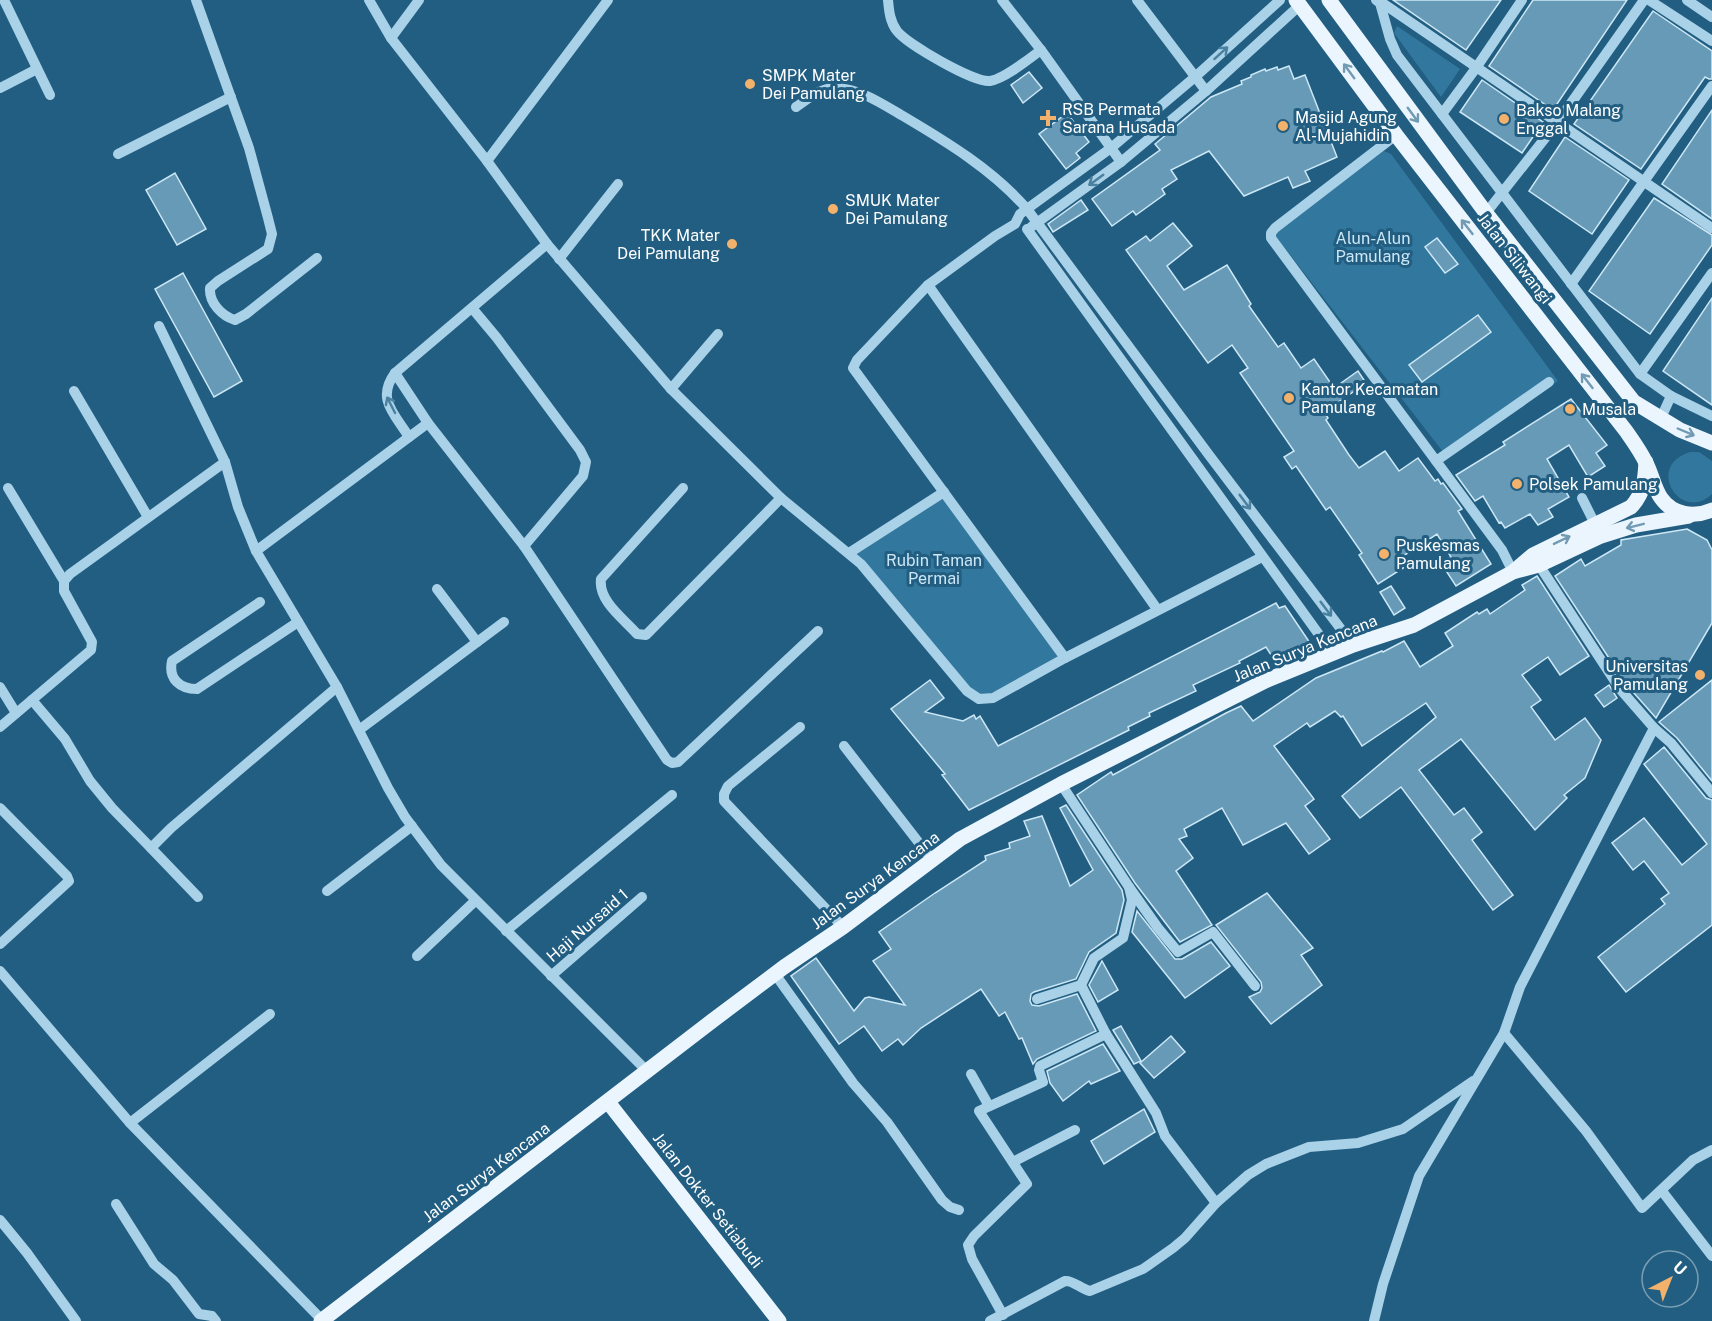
<svg xmlns="http://www.w3.org/2000/svg" width="1712" height="1321" font-family="'Public Sans',sans-serif">
<style>
.green{fill:#32779d}
.building{fill:#679ab7;stroke:#cce7f6;stroke-width:1.5}
.lines{fill:none;stroke-linecap:round;stroke-linejoin:round}
.minor{stroke:#a9d1e7;stroke-width:10}
.major{stroke:#ebf5fd;stroke-width:15}
.oneway{stroke:#4a80a0}
.oneway2{stroke:#729ab3}
.poi-dot{fill:#f3b26b;stroke:#225e81;stroke-width:2}
.labels{text-anchor:middle;stroke-width:6;stroke-linejoin:round;paint-order:stroke}
.poi-label{font-size:16px;fill:#fff;stroke:#225e81;text-anchor:start}
.park-label{font-size:16px;fill:#cce7f6;stroke:#225e81}
.street-label{font-size:16px;fill:#fff;stroke:#225e81}
</style>
<rect width="100%" height="100%" fill="#225e81"/>
<g class="green">
<path d="M1397,26l63,43 -19,28 -47,-64z"/>
<path d="M1384,151l7,3 167,227 -111,76 -173,-223z"/>
<path d="M1690,452h9l13,9v33c-31,30 -68,-28 -22,-42z"/>
<path d="M944,492l121,166 -86,41 -130,-146z"/>
</g>
<g class="building">
<path d="M1393,0h108l-35,50z"/>
<path d="M1533,0h94l-74,110 -64,-44z"/>
<path d="M1653,11l59,40v28h-3l-4,-2 -64,92 -67,-45z"/>
<path d="M1289,66l5,13 11,-4 32,82 -32,14 5,10 -17,7 -5,-11 -44,19 -35,-45 -38,19 6,9 -15,10 3,5 -29,21 -3,-4 -21,15 -20,-27 68,-49 -5,-6 56,-47 31,-13 -1,-3 10,-4v-2l14,-6 1,2 11,-4 1,3z"/>
<path d="M1029,72l13,16 -19,15 -12,-18z"/>
<path d="M1482,80l61,42 -21,31 -62,-41z"/>
<path d="M1712,110v109l-50,-35z"/>
<path d="M1067,113l22,29 -13,11 4,5 -14,11 -27,-35z"/>
<path d="M1565,137l64,43 -37,54 -63,-43z"/>
<path d="M175,173l31,56 -29,16 -31,-55z"/>
<path d="M1654,198l58,37v10l-62,89 -61,-43z"/>
<path d="M1081,200l7,10 -35,22 -5,-8z"/>
<path d="M1173,223l19,23 -25,20 17,24 43,-25 24,39 -2,2 29,41 6,-4 17,25 13,-9 20,29 24,-17 8,12 -42,29 4,6 -2,2 23,35 10,13 26,-17 14,20 19,-13 17,23 3,-2 3,5 2,-1 19,26 -4,2 33,53 -35,22 -15,-23 10,-6 -14,-23 -34,22 5,9 -30,19 -19,-29 3,-2 -32,-46 -4,3 -30,-44 -4,3 -8,-12 10,-6 -54,-78 8,-5 -16,-23 -24,18 -82,-113 20,-14 4,5z"/>
<path d="M1437,238l21,26 -13,9 -20,-26z"/>
<path d="M183,273l59,108 -28,16 -59,-108z"/>
<path d="M1712,298v107l-49,-34z"/>
<path d="M1478,315l13,17 -69,50 -13,-17z"/>
<path d="M1571,399l36,46 -11,8 9,13 -17,11 -19,-32 -22,14 22,38 -21,12 5,8 -15,8 -8,-11 -25,14 -4,-6 -2,1 -16,-27 -8,5 -19,-26 49,-30 -2,-3z"/>
<path d="M1687,529l20,11 5,10v73l-56,95 -30,-34 -71,-108 26,-17 4,7 36,-21v-5z"/>
<path d="M1537,576l52,80 -29,19 -12,-18 -26,18 19,25 -10,7 24,33 30,-22 16,22 -16,38 -21,17 3,3 -32,32 -74,-91 -42,31 35,45 10,-7 18,24 -10,8 41,55 -20,15 -92,-123 -41,31 -18,-22 94,-79 -10,-14 -64,43 -19,-30 -2,1 -6,-6 -25,16 -3,-4 -33,23 40,53 -9,7 25,33 -21,15 -23,-31 -43,22 -21,-37 -38,21 3,7 -8,3 14,19 -17,13 36,54 -32,17 -45,-59 -58,-88 34,-23 2,3 113,-62 15,-7 12,15 63,-43 66,-27 1,1 21,-11 16,26 33,-21 -8,-13 32,-21 2,2 8,-5 3,5 35,-24 -3,-5z"/>
<path d="M1391,586l14,22 -11,7 -14,-23z"/>
<path d="M1276,603l3,5 6,-2 25,37 -37,15 -7,-11 -27,14 1,2 -47,22 3,6 -47,22 1,3 -22,11 1,3 -160,80 -27,-35 3,-1 -54,-65 39,-29 14,18 -19,14 38,9 11,-6 2,4 4,-3 18,30z"/>
<path d="M1712,680v101l-35,-43 -18,-16z"/>
<path d="M1609,685l8,13 -13,9 -9,-12z"/>
<path d="M1664,747l42,51 6,2v125l-86,67 -28,-35 67,-53 -4,-5 8,-6 -25,-32 -11,9 -21,-27 32,-25 38,47 25,-21 -63,-80z"/>
<path d="M1066,805l56,85 2,10 -8,33 -27,19 -13,27 -42,13 -3,2 -1,7 2,4 7,1 38,-12 19,37 -59,28 -4,5 -11,-26 -3,1 -14,-27 -6,4 -18,-27 -60,39 -18,17 -5,-6 -16,12 -18,-25 -25,18 -48,-68 25,-18 38,53 11,-13 4,-1 36,8 -32,-44 18,-12 -12,-17 56,-39 51,-33 -1,-4 25,-8 -1,-5 21,-7 -6,-15 18,-5 28,70 23,-16 -33,-62z"/>
<path d="M1267,893l46,55 -12,7 21,30 -51,39 -22,-27 11,-5 2,-4 -1,-6 -45,-57z"/>
<path d="M1137,911l38,48h7l29,-17 19,24 -45,32 -53,-66z"/>
<path d="M1102,961l16,29 -20,12 -9,-17z"/>
<path d="M1121,1026l20,35 -7,3 -21,-34z"/>
<path d="M1171,1036l14,16 -31,26 -14,-15z"/>
<path d="M1103,1044l17,27 -29,13 -2,-3 -26,20 -13,-18 -3,-12z"/>
<path d="M1144,1109l11,23 -51,32 -13,-23z"/>
</g>
<g class="lines">
<g class="minor">
<path d="M4,0l46,95"/>
<path d="M196,0l53,148 19,70 4,16 -4,15 -50,32 -8,7c-1,15 12,28 25,32l11,-6 71,-56"/>
<path d="M369,0l22,38 96,123 60,83 124,145 110,109 80,66 106,127 12,8 14,-1 72,-40 197,-101"/>
<path d="M888,0c1,11 2,22 9,31 10,13 77,52 93,50 14,-2 39,-22 51,-31"/>
<path d="M1002,0l39,50 80,112"/>
<path d="M1137,0l69,91"/>
<path d="M1376,0l4,3 10,36 7,16 243,319 31,22 41,20"/>
<path d="M1649,0l63,41"/>
<path d="M1687,0l25,17"/>
<path d="M1381,2l331,226"/>
<path d="M391,38l28,-38"/>
<path d="M0,88l37,-19"/>
<path d="M796,107c12,-8 25,-20 40,-19 25,1 46,16 67,28 44,26 90,54 124,93l182,246 144,190"/>
<path d="M1442,114l34,-46 46,-68"/>
<path d="M1396,135l-121,93 -4,5v5l231,312 11,22"/>
<path d="M118,154l113,-57"/>
<path d="M487,161l121,-161"/>
<path d="M1486,213l71,-90 87,-123"/>
<path d="M1031,227l90,-65 85,-71 94,-86"/>
<path d="M1027,229l306,425"/>
<path d="M559,259l59,-75"/>
<path d="M1571,284l141,-198"/>
<path d="M928,285l229,324"/>
<path d="M472,308l25,30 83,112 6,12 -3,14 -59,70"/>
<path d="M159,326l66,136 13,45 18,44 81,136 51,101 17,29 36,48 205,205"/>
<path d="M395,373l33,50 96,123 143,214 5,3 6,-1 140,-131"/>
<path d="M1640,374l72,-101"/>
<path d="M671,389l47,-55"/>
<path d="M74,391l74,126"/>
<path d="M1660,420l11,-24"/>
<path d="M409,437c-15,-24 -33,-38 -14,-64l152,-129"/>
<path d="M1436,461l113,-79"/>
<path d="M8,488l56,93"/>
<path d="M683,488l-82,91c-3,22 23,40 36,55l9,1 135,-137"/>
<path d="M1582,498l16,32"/>
<path d="M256,551l172,-128"/>
<path d="M849,553l95,-61"/>
<path d="M1539,565l81,124 34,39 17,15 41,50"/>
<path d="M437,589l40,53"/>
<path d="M260,602l-88,59c-4,18 8,28 25,28l101,-67"/>
<path d="M1065,658l-212,-290 4,-8 71,-75 67,-49 20,-12 5,-10 91,-66 84,-71 85,-77"/>
<path d="M0,687l16,26"/>
<path d="M32,700l33,39 25,42 22,27 39,40"/>
<path d="M0,727l91,-77 1,-8 -28,-51v-10l6,-7 155,-112"/>
<path d="M800,727l-72,59 -4,8v7l119,126"/>
<path d="M359,730l145,-108"/>
<path d="M844,746l89,115"/>
<path d="M1061,784l68,103 29,41 20,24 35,-20 42,54"/>
<path d="M0,808l67,68 2,5 -69,63"/>
<path d="M1129,887l3,13 -9,38 -29,20 -13,27 25,49 50,79 9,23 51,67"/>
<path d="M327,891l85,-65"/>
<path d="M198,897l-47,-49 20,-20 166,-141"/>
<path d="M506,931l166,-136"/>
<path d="M417,956l58,-55"/>
<path d="M0,971l130,152 192,197"/>
<path d="M775,974l78,109 34,39 55,78 8,7 9,3"/>
<path d="M551,976l91,-79"/>
<path d="M1037,999l44,-14"/>
<path d="M1504,1033l82,98 56,77 51,-48 19,-10"/>
<path d="M971,1074l18,32"/>
<path d="M130,1123l140,-109"/>
<path d="M1013,1162l62,-32"/>
<path d="M1662,1191l50,65"/>
<path d="M116,1204l38,60 19,16 26,34 13,2 4,5"/>
<path d="M0,1220l27,33 49,68"/>
<path d="M1003,1315l-31,-56 -4,-14 6,-9 53,-52 -48,-73 64,-29 -4,-12 1,-4 66,-32"/>
<path d="M990,1321l75,-40c8,-1 16,8 25,10l53,-22 30,-21 12,-10 31,-35 32,-28 18,-11 43,-17 49,-4 45,-14 70,-48"/>
<path d="M1374,1321l9,-37 36,-108 85,-143 16,-46 134,-259"/>
</g>
<g class="major">
<path d="M1296,0l100,135 230,296c7,10 15,21 20,32 6,11 8,25 15,35 12,17 33,20 51,12"/>
<path d="M1329,0l157,213 148,189 46,28 32,13"/>
<path d="M1516,571l23,-6 62,-29 35,-11 53,-9"/>
<path d="M608,1102l171,219"/>
<path d="M321,1321l391,-300 72,-54 59,-40 117,-88 101,-55 204,-103 88,-36 61,-20 99,-53 20,-17 98,-48c13,-14 14,-27 15,-45"/>
</g>
</g>
<defs><path id="oneway-shaft" d="M-6 0H5M1.5-3L5.5 0L1.5 3" fill="none" stroke-width="1.6" stroke-linecap="round" stroke-linejoin="round" transform="scale(1.5)"/></defs>
<g class="oneway">
<use href="#oneway-shaft" transform="translate(1221 53) rotate(-42)"/>
<use href="#oneway-shaft" transform="translate(1096 180) rotate(144)"/>
<use href="#oneway-shaft" transform="translate(391 405) rotate(-117)"/>
<use href="#oneway-shaft" transform="translate(1245 502) rotate(53)"/>
<use href="#oneway-shaft" transform="translate(1326 609) rotate(53)"/>
</g>
<g class="oneway2">
<use href="#oneway-shaft" transform="translate(1349 71) rotate(-126)"/>
<use href="#oneway-shaft" transform="translate(1413 115) rotate(54)"/>
<use href="#oneway-shaft" transform="translate(1467 227) rotate(-128)"/>
<use href="#oneway-shaft" transform="translate(1587 381) rotate(-128)"/>
<use href="#oneway-shaft" transform="translate(1686 432) rotate(23)"/>
<use href="#oneway-shaft" transform="translate(1635 526) rotate(166)"/>
<use href="#oneway-shaft" transform="translate(1562 540) rotate(-26)"/>
</g>
<g class="poi-dot">
<circle cx="750" cy="84" r="6"/>
<path d="M1045 109h6v6h6v6h-6v6h-6v-6h-6v-6h6z"/>
<circle cx="1504" cy="119" r="6"/>
<circle cx="1283" cy="126" r="6"/>
<circle cx="833" cy="209" r="6"/>
<circle cx="732" cy="244" r="6"/>
<circle cx="1289" cy="398" r="6"/>
<circle cx="1570" cy="409" r="6"/>
<circle cx="1517" cy="484" r="6"/>
<circle cx="1384" cy="554" r="6"/>
<circle cx="1700" cy="675" r="6"/>
</g>
<g class="labels">
<g class="poi-label">
<text x="762" y="81">SMPK Mater<tspan x="762" dy="18">Dei Pamulang</tspan></text>
<text x="1062" y="115">RSB Permata<tspan x="1062" dy="18">Sarana Husada</tspan></text>
<text x="1516" y="116">Bakso Malang<tspan x="1516" dy="18">Enggal</tspan></text>
<text x="1295" y="123">Masjid Agung<tspan x="1295" dy="18">Al-Mujahidin</tspan></text>
<text x="845" y="206">SMUK Mater<tspan x="845" dy="18">Dei Pamulang</tspan></text>
<text x="720" y="241" text-anchor="end">TKK Mater<tspan x="720" dy="18">Dei Pamulang</tspan></text>
<text x="1301" y="395">Kantor Kecamatan<tspan x="1301" dy="18">Pamulang</tspan></text>
<text x="1582" y="415">Musala</text>
<text x="1529" y="490">Polsek Pamulang</text>
<text x="1396" y="551">Puskesmas<tspan x="1396" dy="18">Pamulang</tspan></text>
<text x="1688" y="672" text-anchor="end">Universitas<tspan x="1688" dy="18">Pamulang</tspan></text>
</g>
<g class="park-label">
<text x="1373" y="244">Alun-Alun<tspan x="1373" dy="18">Pamulang</tspan></text>
<text x="934" y="566">Rubin Taman<tspan x="934" dy="18">Permai</tspan></text>
</g>
<g class="street-label">
<text transform="translate(1515 258) rotate(52)" y="6">Jalan Siliwangi</text>
<text transform="translate(1305 648) rotate(-22)" y="6">Jalan Surya Kencana</text>
<text transform="translate(875 880) rotate(-36)" y="6">Jalan Surya Kencana</text>
<text transform="translate(587 925) rotate(-41)" y="6">Haji Nursaid 1</text>
<text transform="translate(486 1172) rotate(-37)" y="6">Jalan Surya Kencana</text>
<text transform="translate(708 1200) rotate(52)" y="6">Jalan Dokter Setiabudi</text>
</g>
</g>
<g transform="translate(1670 1279) rotate(42)"><circle r="28" fill="#225e81" stroke="#7a9eb3" stroke-width="1.5"/>
<path d="M0-4.5L10 22L0 15L-10 22Z" fill="#f3b26b"/>
<text y="-9" font-size="16" font-weight="bold" text-anchor="middle" fill="#ffffff">U</text>
</g>
</svg>
